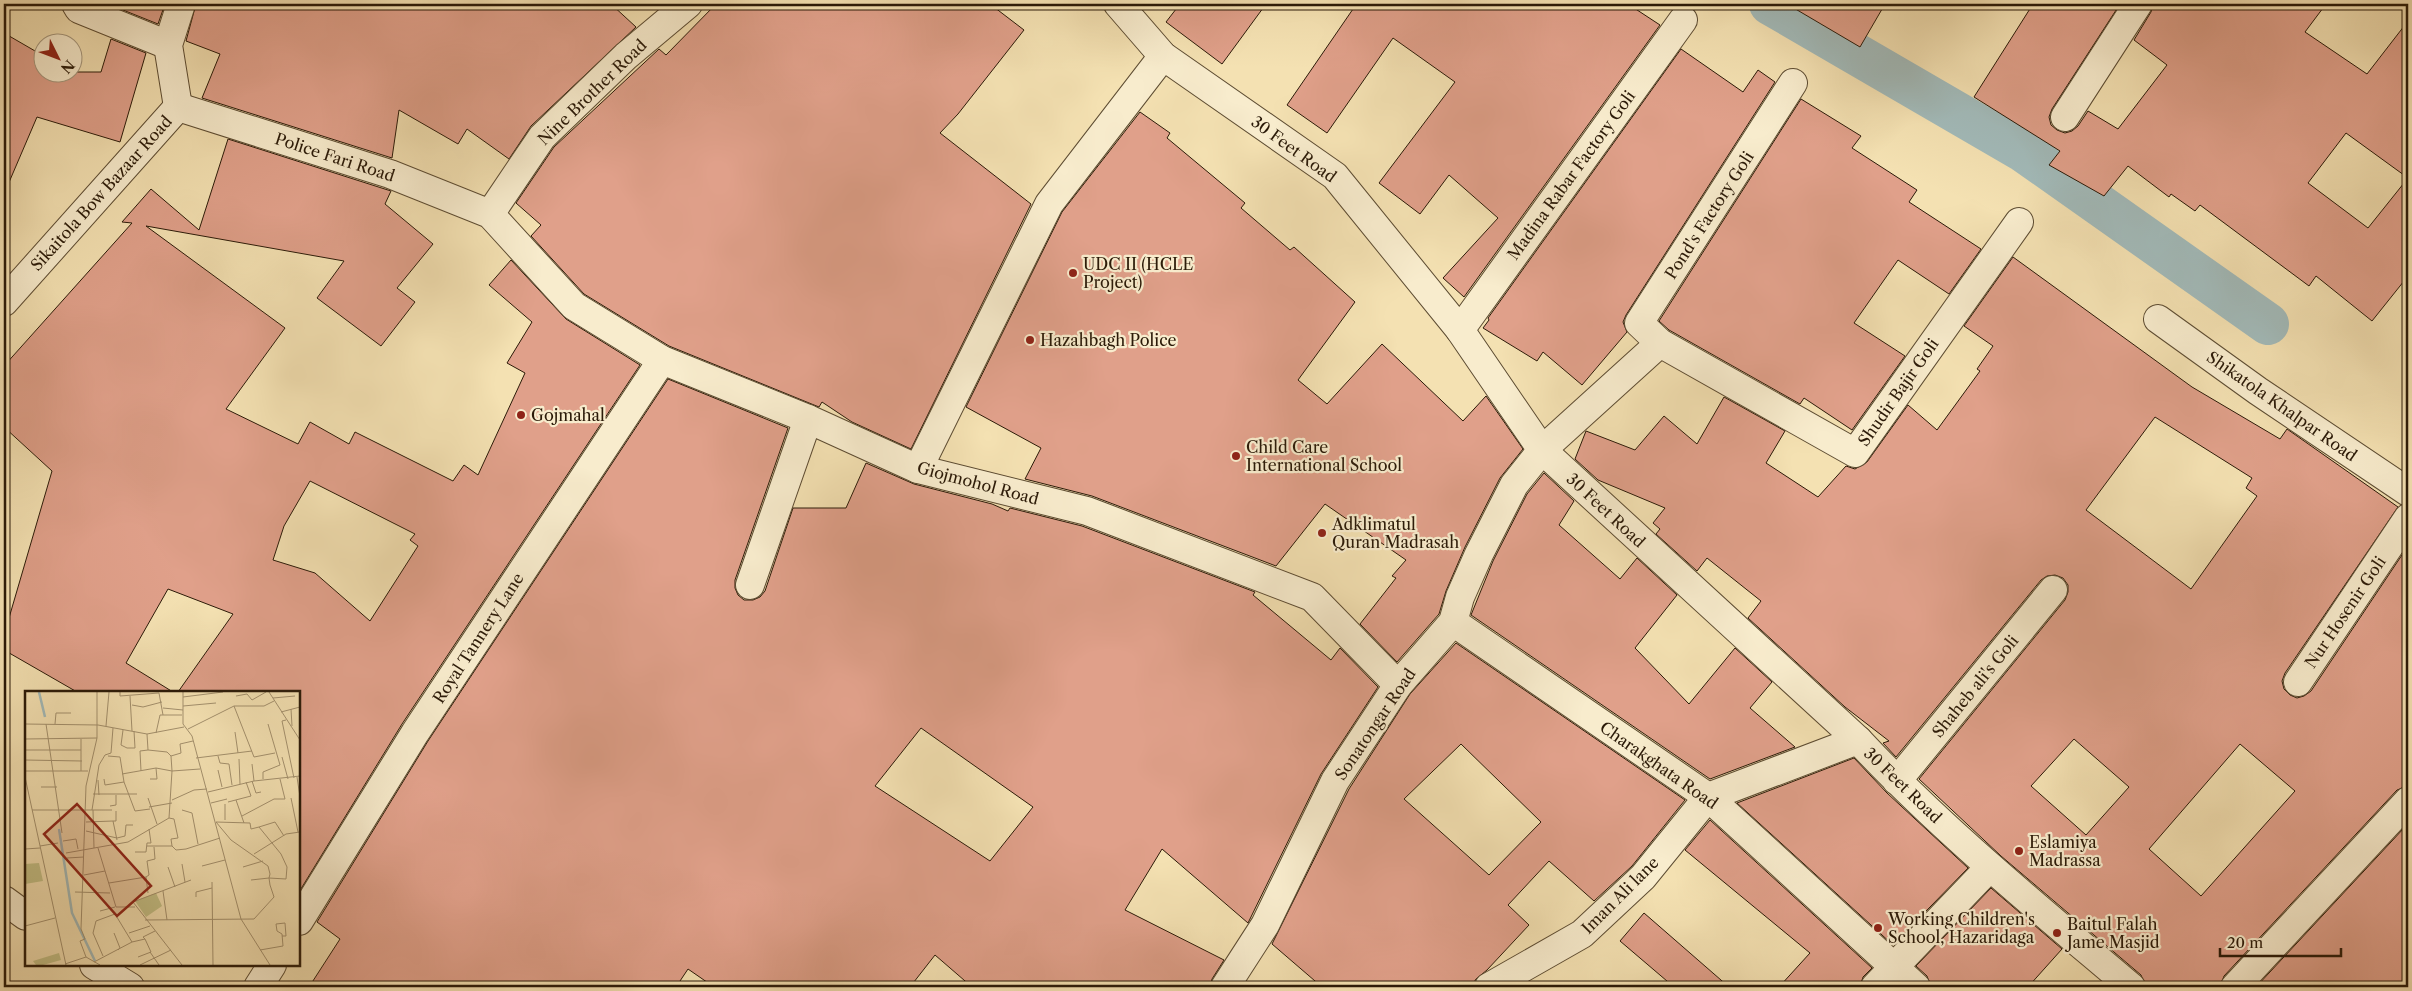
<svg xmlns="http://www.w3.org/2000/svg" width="2412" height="991" font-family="'Libre Caslon Text',serif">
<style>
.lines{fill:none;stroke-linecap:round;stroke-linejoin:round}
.canal{stroke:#a2bab9;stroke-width:42}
.building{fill:#e0a08a;stroke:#2b1a08;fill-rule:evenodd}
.minor-casing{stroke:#5d4c32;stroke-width:30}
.tertiary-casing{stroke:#5d4c32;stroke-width:30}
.minor{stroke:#f8eccd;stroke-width:28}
.tertiary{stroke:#f8eccd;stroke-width:28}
.poi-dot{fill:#8f2418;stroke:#f8eccd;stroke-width:2}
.labels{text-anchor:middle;stroke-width:4.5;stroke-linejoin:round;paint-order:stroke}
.street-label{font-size:16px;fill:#2b1a08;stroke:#f8eccd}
.poi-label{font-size:16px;fill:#2b1a08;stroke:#f8eccd;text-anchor:start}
.inset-river{fill:none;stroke:#a2bab9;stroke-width:2.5}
.inset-road{fill:none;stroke:#a4916e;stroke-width:1}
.view{fill:#8f2418;fill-opacity:0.15;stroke:#8f2418;stroke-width:2.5}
.inset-edge{fill:none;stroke:#2b1a08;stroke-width:2.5}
</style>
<rect width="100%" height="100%" fill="#f4e1b2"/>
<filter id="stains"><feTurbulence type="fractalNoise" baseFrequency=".004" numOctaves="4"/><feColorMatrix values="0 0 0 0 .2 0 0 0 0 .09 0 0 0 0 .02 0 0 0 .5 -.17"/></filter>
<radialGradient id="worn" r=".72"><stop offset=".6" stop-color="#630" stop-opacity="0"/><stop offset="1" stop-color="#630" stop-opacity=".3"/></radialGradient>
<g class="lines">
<path class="canal" d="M1770,4l253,147 245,173"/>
</g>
<g class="building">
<path d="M108,4h57l-7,20z"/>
<path d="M196,4h415l25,23 -105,99 -22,33 -42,-30 -9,15 -59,-34 -7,48 -190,-60 18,-44 -34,-13z"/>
<path d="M716,4h274l34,26 -66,84 -18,19 91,71 -120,245 -59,-27 -30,-20 -3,5 -150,-61 -85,-52 -53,-58 10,-11 -25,-22 38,-56 105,-98 7,6z"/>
<path d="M1180,4h86l-44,60 -56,-42z"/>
<path d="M1345,4h283l32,21 -196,272 -21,-19 55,-60 -49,-43 -29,39 -41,-31 76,-101 -62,-44 -66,95 -40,-28 66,-96z"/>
<path d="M1787,4h98l-25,43z"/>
<path d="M2033,4h87l-68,105 -3,8 2,8 6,5 8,3 7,-2 6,-5 10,-15 30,18 49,-64 -33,-25 17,-28 2,-8h173l-21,28 62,42 41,-53v255l-36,45 -56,-45 -7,10 -109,-81 -5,6 -24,-17 -2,3 -41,-31 -24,30 -55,-31 11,-14 -86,-54zM2346,133l62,45 -40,50 -60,-45z"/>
<path d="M4,33l38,22v17h59l10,-33 35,14 -26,89 -83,-25 -33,77z"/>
<path d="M1681,49l62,43 15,-22 17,12 -149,233 -3,7 4,10 -45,53 -39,-33 -6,9 -54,-33 6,-8 -1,-2z"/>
<path d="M1801,99l60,37 -9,12 65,42 -8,12 72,47 -32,45 -51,-34 -44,63 51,33 -53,74 -48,-32 -4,6 -131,-74 -10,-9z"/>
<path d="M1140,112l30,21 -3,5 78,65 -4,5 49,42 4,-3 61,55 -57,78 29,24 55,-60 81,77 23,-25 37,53 -23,29 -35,69 -19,44 -7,23 -42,48 -37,-38 36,-46 -4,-2 14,-16 -81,-56 -49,62 -184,-70 -67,-17 16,-31 -75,-41 96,-195z"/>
<path d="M228,139l163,52 -6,13 48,40 -36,44 18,14 -34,44 -64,-48 27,-37 -198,-35 139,102 -59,81 72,35 12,-22 39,22 6,-12 98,49 11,-16 14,10 47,-102 -18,-10 25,-41 -43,-37 22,-25 55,59 74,46 -238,359 -103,168v-200h-121l55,-78 -65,-25 -42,74 47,29h-96l-73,-42v-15l48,-164 -48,-44v-61l128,-143 -10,-1 29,-33 48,41zM310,481l105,53 -5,6 8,6 -48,75 -55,-48 -42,-13 11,-34z"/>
<path d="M2013,257l179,130 88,52 7,-10 111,78 -113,166 -3,8 2,8 6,6 7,3 7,-2 7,-5 97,-145v240l-11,4 -173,186 -4,11h-74l-5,-12 -140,-119 -82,-77 146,-179 3,-8v-7l-5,-7 -8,-3 -8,1 -6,4 -145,177 -13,-14 6,-2 -44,-34 -97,-89 13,-17 -54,-43 -10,13 -41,-37 4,-5 -7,-6 12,-15 -67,-28 -23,-21 11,-28 49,19 29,-34 33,28 27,-47 61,34 -19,32 52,34 28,-31 9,3 12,-7 41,-57 29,25 43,-59 -3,-2 16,-23 -29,-20zM2155,417l97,61 -6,10 11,8 -66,93 -105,-79zM2074,739l55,48 -43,48 -55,-49zM2240,744l55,47 -94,105 -52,-47z"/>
<path d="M668,379l120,49 -53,152v8l3,7 6,5h9l7,-3 5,-6 28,-83h53l20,-45 48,21 78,20 16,7 2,-3 72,18 173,66 -2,3 78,65 9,-12 38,39 -57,87 -73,149 -86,-74 -37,61 99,50 -12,19 -2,8h-238l-37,-32 -25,32h-196l-26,-18 -12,18h-367l31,-48 -23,-17 111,-181zM921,728l112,79 -43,54 -115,-75z"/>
<path d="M1544,473l30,28 -15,24 61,54 17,-21 40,37 -42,53 54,56 46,-56 37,34 -22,26 45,39 -85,32 -239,-164 22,-54 34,-67z"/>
<path d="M1456,643l229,157 -53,66 -38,35 -45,-40 -41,44 21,20 -42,45 -11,9 -5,8h-149l-50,-43 77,-155 61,-95zM1461,744l80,78 -52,53 -85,-76z"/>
<path d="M1854,758l33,35 81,75 -75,77 -156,-142z"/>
<path d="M1710,820l162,148 -9,9 -3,10h-81l31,-34 -125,-103z"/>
<path d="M2404,828l4,9v150h-152z"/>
<path d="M1991,888l71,61 -34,38h-97l-4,-11 -11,-10z"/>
<path d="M1644,913l85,74h-55l-54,-46z"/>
</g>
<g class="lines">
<g class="minor-casing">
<g id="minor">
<path d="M76,4l3,5 89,36"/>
<path d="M1793,83l-154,240 21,20 195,110 164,-231"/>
<path d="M178,107l212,67 100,40 84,92 88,54 146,59 110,50 169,42 225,86 86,88"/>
<path d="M178,107l-10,-62 13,-41"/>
<path d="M2065,117l73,-113"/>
<path d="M490,214l52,-77 84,-81 62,-52"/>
<path d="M4,302l174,-195"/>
<path d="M2158,319l100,72 150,101"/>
<path d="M1460,330l223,-310"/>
<path d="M918,469l131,-265 114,-148"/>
<path d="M750,585l58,-166"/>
<path d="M1453,622l255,175 208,190"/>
<path d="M2298,682l110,-164"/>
<path d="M1897,781l156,-191"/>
<path d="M4,900l22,16"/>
<path d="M299,921l116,-188 247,-373"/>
<path d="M94,965l36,22"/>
<path d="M258,987l14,-22"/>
<path d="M1225,987l40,-62 70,-144 63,-96 55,-63 7,-25 19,-43 35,-69 28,-35 118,-107"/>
<path d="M1489,987l93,-53 61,-57 65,-80 150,-57"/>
<path d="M1875,987l115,-120"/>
<path d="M2235,987l173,-186"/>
</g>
</g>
<g class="tertiary-casing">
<path id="tertiary" d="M1118,4l45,52 172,120 125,154 82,120 316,290c84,90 180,168 273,247"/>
</g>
<use href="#minor" class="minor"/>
<use href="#tertiary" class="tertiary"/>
</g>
<g class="poi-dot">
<circle cx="1073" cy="273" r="5"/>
<circle cx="1030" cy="340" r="5"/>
<circle cx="521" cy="415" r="5"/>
<circle cx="1236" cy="456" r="5"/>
<circle cx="1322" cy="533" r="5"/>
<circle cx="2019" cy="851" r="5"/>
<circle cx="1878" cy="928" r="5"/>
<circle cx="2057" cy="933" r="5"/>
</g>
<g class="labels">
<g class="street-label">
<text transform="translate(592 92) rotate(-44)" y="6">Nine Brother Road</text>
<text transform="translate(1294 149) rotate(36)" y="6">30 Feet Road</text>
<text transform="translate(335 157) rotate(18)" y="6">Police Fari Road</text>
<text transform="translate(1571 175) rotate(-54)" y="6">Madina Rabar Factory Goli</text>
<text transform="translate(101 193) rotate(-48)" y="6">Sikaitola Bow Bazaar Road</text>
<text transform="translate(1709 215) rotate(-57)" y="6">Pond's Factory Goli</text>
<text transform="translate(1898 392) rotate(-55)" y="6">Shudir Bajir Goli</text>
<text transform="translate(2282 406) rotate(35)" y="6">Shikatola Khalpar Road</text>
<text transform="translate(978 483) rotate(15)" y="6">Giojmohol Road</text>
<text transform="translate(1606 510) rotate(43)" y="6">30 Feet Road</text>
<text transform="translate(2345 612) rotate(-56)" y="6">Nur Hosenir Goli</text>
<text transform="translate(478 638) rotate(-57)" y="6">Royal Tannery Lane</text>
<text transform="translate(1975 686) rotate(-51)" y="6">Shaheb ali's Goli</text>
<text transform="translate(1375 724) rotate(-56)" y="6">Sonatongar Road</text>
<text transform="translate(1659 765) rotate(35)" y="6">Charakghata Road</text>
<text transform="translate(1903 785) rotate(44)" y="6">30 Feet Road</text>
<text transform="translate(1620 895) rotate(-45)" y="6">Iman Ali lane</text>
</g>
<g class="poi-label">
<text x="1083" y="270">UDC II (HCLE<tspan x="1083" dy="18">Project)</tspan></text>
<text x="1040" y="346">Hazahbagh Police</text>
<text x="531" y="421">Gojmahal</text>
<text x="1246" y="453">Child Care<tspan x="1246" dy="18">International School</tspan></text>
<text x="1332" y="530">Adklimatul<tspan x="1332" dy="18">Quran Madrasah</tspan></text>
<text x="2029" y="848">Eslamiya<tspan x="2029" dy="18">Madrassa</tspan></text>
<text x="1888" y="925">Working Children's<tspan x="1888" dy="18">School, Hazaridaga</tspan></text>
<text x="2067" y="930">Baitul Falah<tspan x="2067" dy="18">Jame Masjid</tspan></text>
</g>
</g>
<g transform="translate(25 691)">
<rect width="275" height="275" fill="#f4e1b2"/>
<path d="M14,172l4,18 -18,3v-20zM131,202l6,13 -16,11 -11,-16z" fill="#c4c187"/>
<path d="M34,262l2,7 -18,5h-7l-3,-4z" fill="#c4c187"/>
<path class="inset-river" d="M14,1l6,25M34,138l13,84 23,48"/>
<path class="inset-road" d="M95,1v4l39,-3 4,22M158,1v32l9,12 49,183 29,46M244,1l31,48M105,5l2,35M211,5l11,-2 5,6 14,-8M158,6l40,-5M248,7l22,-2M107,14l11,2 19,-5M158,15l33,-3M209,15l20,51 21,-4M138,17l20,2M266,18l1,17M256,21l19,-5M261,29l-4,1 12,57M0,33l73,1 49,9 37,-7M21,33l16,109M30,33l1,-11h15M81,35l3,-34M163,38l46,-23h30l10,-5M98,39l-2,15 6,3h8l-1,-17M210,41l3,21M131,42l4,-18h22M122,43l1,16M0,48l72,-1M56,48v32M0,59h56M83,65l12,1 4,25 11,29 15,-2M146,65l10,-3 -1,-9 13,-3M193,65l2,7 9,1 3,21M257,66l6,22M171,67l56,-7M214,68l1,25M0,69l57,1M227,73l2,17M193,79l4,17M0,80h63M116,80l-1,-20 8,-1 19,2 4,4 1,15M97,83l34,-6 16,3 28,-2M0,86l41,188M272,86l3,20M79,88l1,6 19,-3M125,88h7l-1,-11M238,88v-7l17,-7 -12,-41M73,89l1,15M227,90l4,12 5,-1M16,96h16M183,101l46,-11 46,-5M68,103h44M123,107l9,26M266,107l7,34M147,109l22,-10 13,-1M211,109l8,23M203,111l23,-6 -5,-14M186,112l16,-4M200,113v16M85,115l6,-1v-10M124,116l23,-4M7,119h80M67,119l7,-45 6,-10 6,-2 2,-25M68,119l1,38M157,119l10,3 6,31M91,120v10h-3l4,19M217,125l32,-17h11l-5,-20M144,127l5,1 4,19 -7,1 1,7M61,131l27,-1M234,136l16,-5 9,14M61,140l31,7 8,-2 1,-11h7M38,150l13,-2 2,10M15,155l18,-3M122,155h25M147,155l4,4 10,-1 34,-11M73,157l18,59M0,158l15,-1M110,161h11l1,-9h4l-2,-14M41,162l62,-11 41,-24 3,-47M229,163l32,-20 14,-2M42,167l17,-1M157,173l3,18M177,175l23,-6M143,176l7,20M218,176l20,-6M59,184l21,-4M121,186l3,-2 -2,-14 8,-2 -1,-12M121,186l2,16M187,191l1,83M84,192l37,-6M138,200l4,29M50,201l35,1M171,206v-5l16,-4M91,216h19M75,220l15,-4M120,229l109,-1 20,-22 -4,-12 -1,-7 1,-4 -2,-8 -37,-26 -15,-18 34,1 1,6 8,-2 22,27 6,13 -1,12 -17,-1 -18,2M0,235l30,-8M89,242l6,15 -2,2M104,242l21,-7M60,248l-4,-10 5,-143 11,-48v-46M60,248l-5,2 6,16M235,259l23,-4 -1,-12 -5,-3 -1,-7 9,-1 1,13h-4M125,261l9,13M78,265l-10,-23 3,-12 19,-7 17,28M113,266l13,-5 -6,-13M69,271l38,-20 13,-3 -2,-2 12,-6M40,273l21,-7 14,8M115,274l31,-15M157,274l-49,-63 58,-22"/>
<path class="view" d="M52,113l74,82 -34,30 -73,-82z"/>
<rect width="275" height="275" class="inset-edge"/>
</g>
<rect width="2412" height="991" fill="none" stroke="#f4e1b2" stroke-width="20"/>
<rect x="5" y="5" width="2402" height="981" fill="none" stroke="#2b1a08" stroke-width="2.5"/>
<rect x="10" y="10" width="2392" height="971" fill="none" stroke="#2b1a08"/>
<g transform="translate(58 58) rotate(132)"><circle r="24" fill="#f8eccd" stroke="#a6987e"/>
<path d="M0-4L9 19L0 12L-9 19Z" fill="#8f2418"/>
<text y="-8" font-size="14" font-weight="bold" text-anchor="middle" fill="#2b1a08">N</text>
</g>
<path d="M2220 948v8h121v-8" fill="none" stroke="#2b1a08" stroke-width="2.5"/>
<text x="2227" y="948" font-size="15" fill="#2b1a08" stroke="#f8eccd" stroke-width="4" paint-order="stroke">20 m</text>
<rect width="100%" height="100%" filter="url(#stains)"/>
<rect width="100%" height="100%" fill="url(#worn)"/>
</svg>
